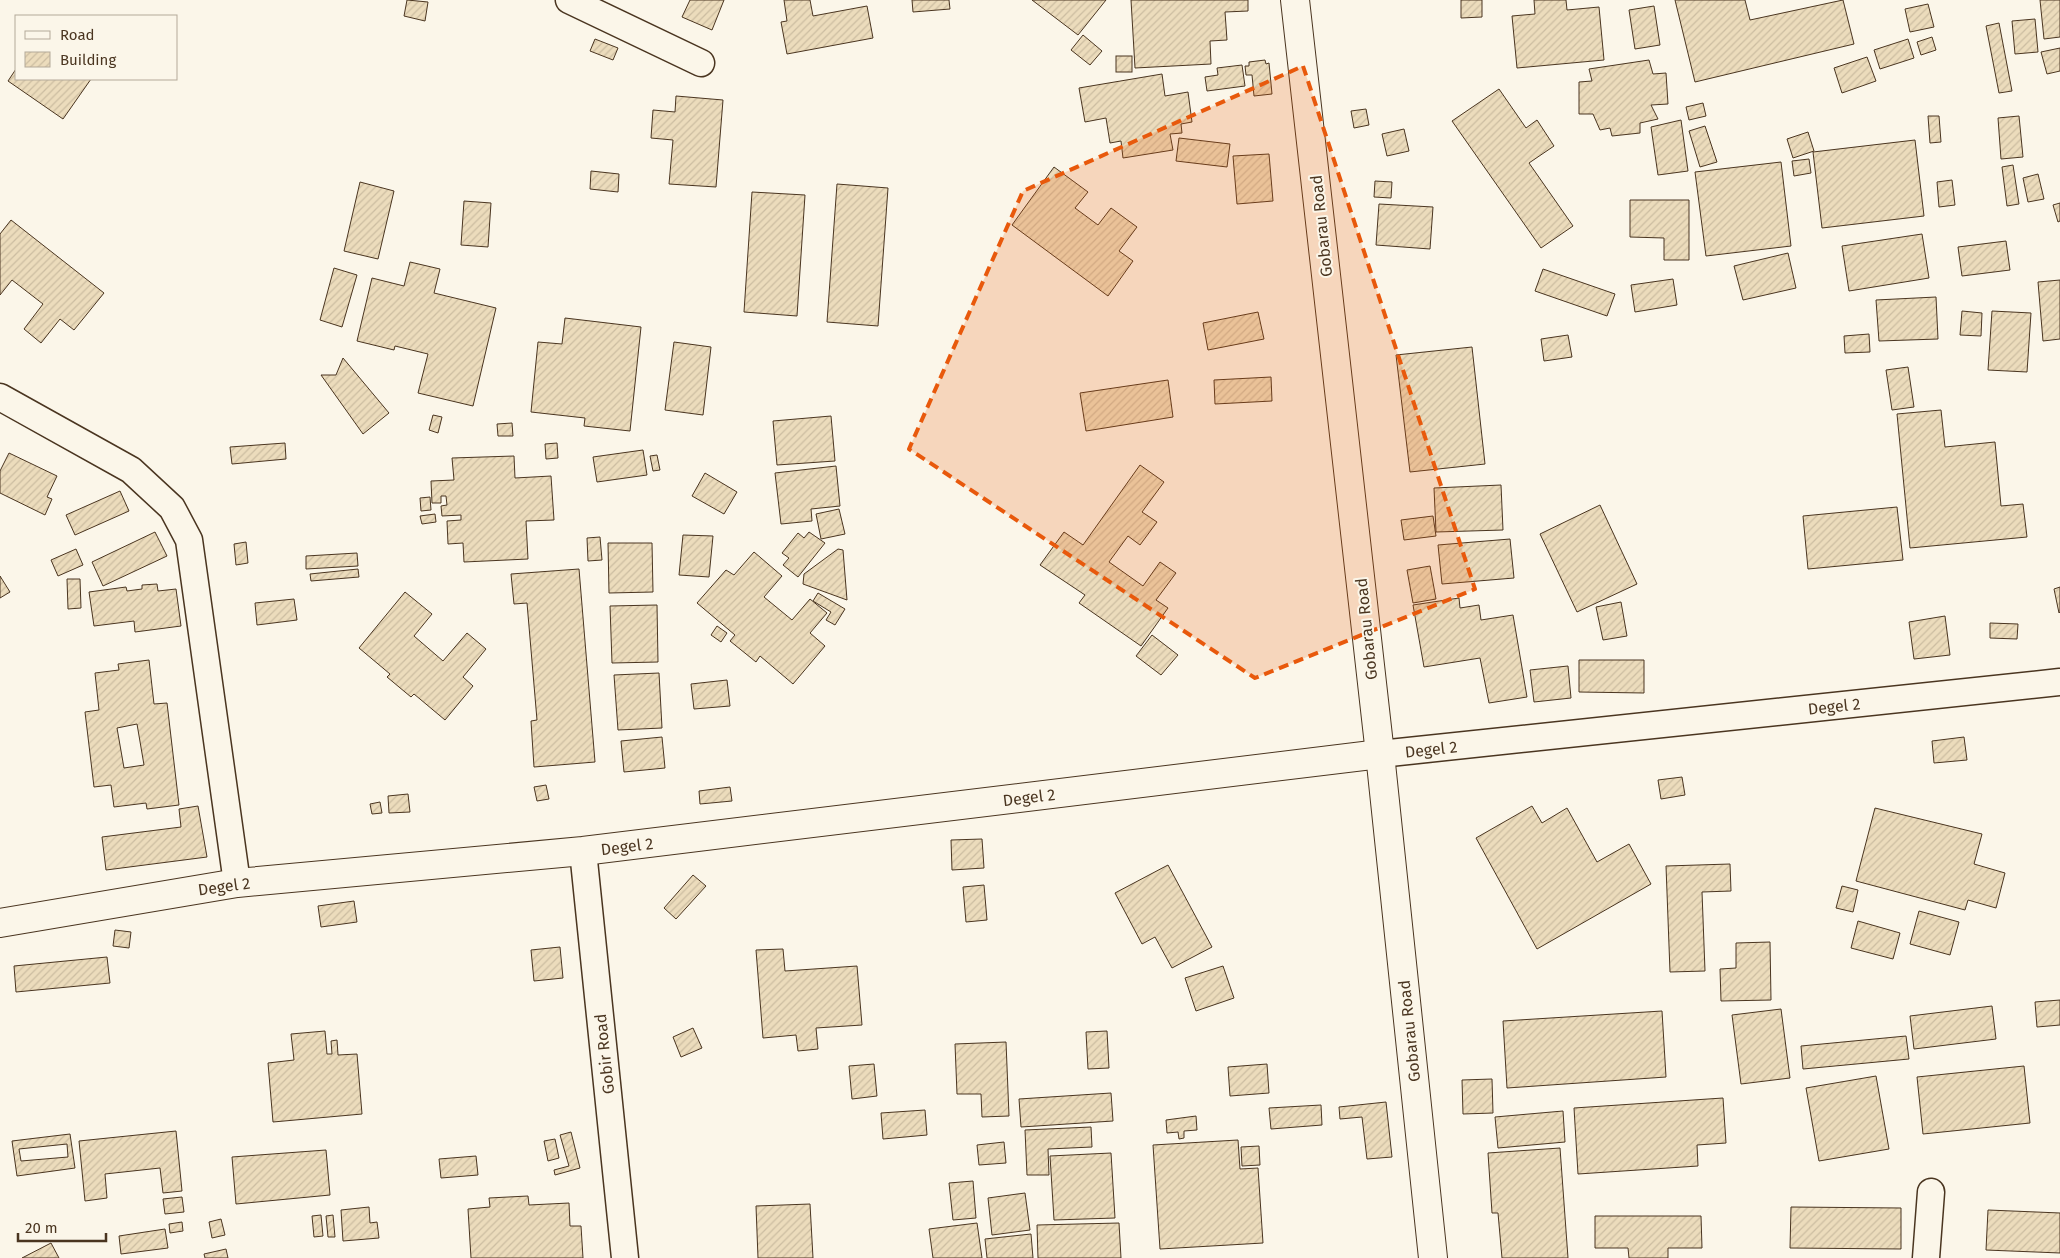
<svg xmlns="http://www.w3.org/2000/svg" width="2060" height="1258" font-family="'Fira Sans',sans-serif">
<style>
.building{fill:url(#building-hatch);stroke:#4a3520;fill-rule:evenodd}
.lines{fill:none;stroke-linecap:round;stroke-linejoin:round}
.minor-casing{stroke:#4a3520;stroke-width:29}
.tertiary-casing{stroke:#4a3520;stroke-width:30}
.minor{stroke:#fbf6e9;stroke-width:26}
.tertiary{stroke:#fbf6e9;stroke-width:28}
.marked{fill:#e8590c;fill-opacity:0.2;stroke:#e8590c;stroke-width:4;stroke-dasharray:10 6;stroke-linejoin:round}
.labels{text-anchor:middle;stroke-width:4;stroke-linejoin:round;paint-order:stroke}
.street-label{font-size:16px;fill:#4a3520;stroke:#fbf6e9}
</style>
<defs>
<pattern id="building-hatch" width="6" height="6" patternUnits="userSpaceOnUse" patternTransform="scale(1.25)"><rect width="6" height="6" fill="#ecdcbc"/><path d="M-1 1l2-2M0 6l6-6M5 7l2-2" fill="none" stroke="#ccbda1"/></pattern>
</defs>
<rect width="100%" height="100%" fill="#fbf6e9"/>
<g class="building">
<path d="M407,0l21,2 -3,19 -21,-5z"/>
<path d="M690,0h34l-12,30 -30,-13z"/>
<path d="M784,0h26l3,16 54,-10 6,32 -86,16 -6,-32 6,-1z"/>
<path d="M912,0h37l1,9 -37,3z"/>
<path d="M1032,0h74l-28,35z"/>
<path d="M1131,0h117v11l-23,1 2,28 -17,1 1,23 -76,4z"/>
<path d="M1461,0h21v17l-21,1z"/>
<path d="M1534,0h32l1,10 32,-3 5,53 -87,8 -5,-52 23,-2z"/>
<path d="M1675,0h70l5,20 93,-20 11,44 -159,38z"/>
<path d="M2040,0h20v37l-16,2z"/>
<path d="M1928,4l6,23 -24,5 -5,-23z"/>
<path d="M1654,6l6,39 -25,4 -6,-39z"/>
<path d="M2035,19l3,33 -23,2 -3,-33z"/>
<path d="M1999,23l13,68 -13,2 -13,-67z"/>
<path d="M1083,35l19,16 -12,14 -19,-15z"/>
<path d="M1932,37l4,13 -15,5 -4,-13z"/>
<path d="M595,39l23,9 -5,12 -23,-9z"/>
<path d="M1908,39l6,19 -34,11 -6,-19z"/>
<path d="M2060,48v23l-13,3 -6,-22z"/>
<rect x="1116" y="56" width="16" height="16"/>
<path d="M1867,57l9,24 -34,12 -8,-25z"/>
<path d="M1265,60l1,4 3,-1 3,31 -18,2 -2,-21h-6l-1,-9h4v-4z"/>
<path d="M1649,60l4,14 13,-1 2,31 -17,1 7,14 -18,4v10l-28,3 -2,-8 -10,2 -7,-16h-14v-32l13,-1 -3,-12z"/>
<path d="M1242,65l3,21 -38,5 -2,-14 13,-2 -1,-7z"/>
<path d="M16,69v10h75l-28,40 -55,-38z"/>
<path d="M1162,74l3,22 23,-4 4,30 -11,2 1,9 -12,1 3,16 -50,8 -2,-17 -11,2 -4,-25 -21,4 -6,-34z"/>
<path d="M1499,89l27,39 11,-8 17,26 -25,17 44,63 -32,22 -89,-127z"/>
<path d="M676,96l47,4 -7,87 -47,-3 4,-44 -22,-2 2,-28 22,2z"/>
<path d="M1703,103l3,13 -17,4 -3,-13z"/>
<path d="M1366,109l3,16 -15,3 -3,-17z"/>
<path d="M1928,116h11l2,26 -11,1z"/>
<path d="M2019,116l4,41 -22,2 -3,-41z"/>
<path d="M1681,120l7,51 -30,4 -7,-48z"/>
<path d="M1705,126l12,36 -17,5 -11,-36z"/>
<path d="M1404,129l5,22 -22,5 -5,-22z"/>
<path d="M1808,132l6,19 -21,7 -6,-19z"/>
<path d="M1179,138l51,6 -3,23 -51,-6z"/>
<path d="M1915,140l9,76 -102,12 -9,-76z"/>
<path d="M1269,154l4,47 -36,3 -4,-48z"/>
<path d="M1809,159l2,14 -17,3 -2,-15z"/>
<path d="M1781,162l10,84 -85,10 -11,-84z"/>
<path d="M2013,165l6,39 -12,2 -5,-39z"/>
<path d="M1054,167l34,25 -13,16 23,17 13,-17 26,19 -18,24 14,10 -25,35 -96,-71z"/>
<path d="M591,171l28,3 -1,18 -28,-3z"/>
<path d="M2038,174l6,25 -16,3 -5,-24z"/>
<path d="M1952,180l3,25 -16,2 -2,-25z"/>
<path d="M1375,181l17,1 -1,16 -17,-1z"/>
<path d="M360,182l34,9 -16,68 -34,-8z"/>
<path d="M837,184l51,4 -10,138 -51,-4z"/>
<path d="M752,192l53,3 -8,121 -53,-4z"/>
<path d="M1630,200h59v60h-25v-22l-34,-1z"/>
<path d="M464,201l27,2 -3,44 -27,-2z"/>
<path d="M2060,203v18l-2,1 -5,-17z"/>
<path d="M1379,204l54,3 -3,42 -54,-4z"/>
<path d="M11,220l93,73 -30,37 -14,-11 -19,24 -17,-14 19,-25 -31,-24 -12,15v-61z"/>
<path d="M1922,234l7,44 -80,13 -7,-45z"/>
<path d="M2006,241l4,29 -48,6 -4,-29z"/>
<path d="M1788,253l8,35 -53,12 -9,-34z"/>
<path d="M410,262l30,7 -6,24 62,15 -23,98 -55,-13 10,-39 -33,-8 -1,4 -37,-9 15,-63 32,8z"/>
<path d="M334,268l23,7 -15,52 -22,-7z"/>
<path d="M1543,269l72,25 -8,22 -72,-25z"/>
<path d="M1673,279l4,26 -42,7 -4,-27z"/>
<path d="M2060,280v59l-17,2 -5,-59z"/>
<path d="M1936,297l2,42 -59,2 -3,-41z"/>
<path d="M1962,311l20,2 -1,23 -21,-1z"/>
<path d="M1992,311l39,2 -4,59 -39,-2z"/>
<path d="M1258,312l6,27 -56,11 -5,-27z"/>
<path d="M565,318l76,9 -11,104 -46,-5 1,-8 -54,-6 7,-70 24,2z"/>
<path d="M1869,334l1,18 -25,1 -1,-17z"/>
<path d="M1568,335l4,22 -28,4 -3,-22z"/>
<path d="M674,342l37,5 -8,68 -38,-5z"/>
<path d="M1472,347l13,117 -75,8 -14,-117z"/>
<path d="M343,358l46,55 -26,21 -42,-59h15z"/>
<path d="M1908,367l6,40 -22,3 -6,-40z"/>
<path d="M1271,377l1,24 -57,3 -1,-24z"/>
<path d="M1168,380l5,37 -87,14 -6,-38z"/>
<path d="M1941,410l4,37 50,-5 6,64 22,-2 4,33 -117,11 -13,-134z"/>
<path d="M433,415l9,2 -4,16 -9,-3z"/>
<path d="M831,416l4,45 -58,4 -4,-44z"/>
<path d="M512,423l1,13h-15l-1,-12z"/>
<path d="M285,443l1,16 -54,5 -2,-17z"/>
<path d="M557,443l1,15 -12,1 -1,-15z"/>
<path d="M643,450l4,25 -50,7 -4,-25z"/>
<path d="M9,453l48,23 -10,21 5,2 -7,16 -45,-22v-22z"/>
<path d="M657,455l3,15 -7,1 -3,-15z"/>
<path d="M514,456l1,22 36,-2 3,44 -28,1 2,38 -64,3 -1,-19 -15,1 -1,-23 14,-1v-5l-19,1 -1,-10 6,-1 -1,-9h-5v7h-9l-1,-22 23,-1 -2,-22z"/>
<path d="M1140,465l24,17 -22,30 15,10 -17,23 -12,-9 -19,26 34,24 17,-24 16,11 -20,27 12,8 -27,38 -62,-43 6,-8 -45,-30 24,-33 19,13z"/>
<path d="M836,466l4,40 -29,3 1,12 -31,3 -6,-51z"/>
<path d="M705,473l32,19 -13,22 -32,-18z"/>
<path d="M1501,485l2,45 -67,2 -2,-44z"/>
<path d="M120,491l9,20 -54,24 -9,-20z"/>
<path d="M430,497l1,13 -10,1 -1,-13z"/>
<path d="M1600,505l37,79 -60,28 -37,-78z"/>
<path d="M1897,507l6,53 -95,9 -5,-53z"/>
<path d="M839,509l6,25 -24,5 -5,-25z"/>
<path d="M435,514l1,8 -14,2 -2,-8z"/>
<path d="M1433,516l3,20 -32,4 -3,-20z"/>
<path d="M155,532l12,24 -64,30 -11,-24z"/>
<path d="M809,532l16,11 -27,34 -15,-12 6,-7 -7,-5 16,-20 6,5z"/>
<path d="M683,535l30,1 -4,41 -30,-2z"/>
<path d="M600,537l2,23 -14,1 -1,-23z"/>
<path d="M1510,539l4,39 -72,6 -4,-39z"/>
<path d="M246,542l2,21 -12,2 -2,-21z"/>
<path d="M608,543h44l1,49 -44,1z"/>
<path d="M76,549l7,16 -25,11 -7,-16z"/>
<path d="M838,549l5,1 4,50 -44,-16 1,-10z"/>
<path d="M754,552l28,24 -18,21 28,23 18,-21 17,14 -17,20 15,13 -32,38 -33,-28 -4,6 -26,-21 5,-6 -38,-32 29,-33 8,5z"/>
<path d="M357,553l1,13 -52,3v-13z"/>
<path d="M1430,566l6,33 -23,4 -6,-33z"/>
<path d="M358,569l1,8 -48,4 -1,-7z"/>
<path d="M579,569l16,193 -61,5 -3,-46 6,-1 -10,-117 -13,1 -3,-30z"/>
<path d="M0,576l10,16 -10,6z"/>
<path d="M67,579h13l1,29 -13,1z"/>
<path d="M157,584l1,7 18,-2 5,37 -46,6 -1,-11 -40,5 -5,-34 37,-5 1,4 15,-2v-4z"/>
<path d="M2060,587v25l-1,1 -5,-24z"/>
<path d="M405,592l27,22 -18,22 29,25 24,-28 19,16 -23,28 10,9 -28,34 -31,-26 -3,3 -24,-20 3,-3 -31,-26z"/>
<path d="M818,593l27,16 -10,16 -9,-5 5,-8 -18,-11z"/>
<path d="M1459,598l1,10 19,-3 2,15 32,-5 14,82 -38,6 -9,-45 -56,9 -11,-62z"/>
<path d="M294,599l3,21 -40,5 -2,-22z"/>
<path d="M1621,602l6,34 -24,4 -7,-33z"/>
<path d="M657,605l1,57 -46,1 -2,-57z"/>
<path d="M1945,616l5,39 -36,4 -5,-37z"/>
<path d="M1990,623l28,1 -1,15 -27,-1z"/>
<path d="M717,626l10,7 -6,9 -10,-7z"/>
<path d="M1152,635l26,20 -17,20 -25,-19z"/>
<path d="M149,660l5,44 13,-1 12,102 -32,4 -1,-6 -32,4 -3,-22 -17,2 -9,-75 14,-2 -4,-37 24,-3 -1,-6zM137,724l7,41 -20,3 -7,-40z"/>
<path d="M1579,660h65v33l-65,-1z"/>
<path d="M1568,666l3,32 -37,4 -4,-32z"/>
<path d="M659,673l3,55 -44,2 -4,-55z"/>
<path d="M727,680l3,26 -36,3 -3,-25z"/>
<path d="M662,737l3,31 -41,4 -3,-31z"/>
<path d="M1964,737l3,23 -33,3 -2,-22z"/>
<path d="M1682,777l3,18 -24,4 -3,-19z"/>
<path d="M546,785l3,14 -12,2 -3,-14z"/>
<path d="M730,787l2,14 -32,3 -1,-13z"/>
<path d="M408,794l2,18 -21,1 -1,-17z"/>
<path d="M380,802l2,11 -10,1 -2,-10z"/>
<path d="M198,806l9,51 -101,13 -4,-33 79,-10 -2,-18z"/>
<path d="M1532,806l10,17 25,-15 30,54 32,-18 22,40 -114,65 -61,-111z"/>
<path d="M1875,808l107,26 -8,30 31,9 -9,35 -28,-8 -3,10 -109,-29z"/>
<path d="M982,839l2,29 -32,2 -1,-30z"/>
<path d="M1730,864l1,27 -29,1 3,79 -35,1 -4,-106z"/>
<path d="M1168,865l44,82 -40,21 -17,-31 -13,7 -27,-51z"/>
<path d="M693,875l13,11 -30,33 -12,-11z"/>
<path d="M984,885l3,35 -21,2 -3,-35z"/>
<path d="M1842,886l16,4 -5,22 -17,-4z"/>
<path d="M354,901l3,21 -36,5 -3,-21z"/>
<path d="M1919,911l40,11 -9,33 -40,-11z"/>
<path d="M1858,921l42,12 -7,26 -42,-11z"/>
<path d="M115,930l16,2 -2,16 -16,-2z"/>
<path d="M1770,942l1,58 -50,1 -1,-32 16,-1v-25z"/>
<path d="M560,947l3,31 -29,3 -3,-31z"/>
<path d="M783,949l2,22 72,-5 5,59 -46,3 2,21 -20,2 -2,-16 -33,3 -7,-88z"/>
<path d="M107,957l3,26 -94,9 -2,-26z"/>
<path d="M1223,966l11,32 -38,13 -11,-33z"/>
<path d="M2060,1000v25l-23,2 -2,-25z"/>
<path d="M1992,1006l4,33 -82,10 -4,-33z"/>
<path d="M1781,1009l9,69 -49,6 -9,-69z"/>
<path d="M1662,1011l4,66 -159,11 -4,-67z"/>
<path d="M693,1028l9,20 -21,9 -8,-20z"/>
<path d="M325,1031l2,23h5l-1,-13 6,-1 1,15 19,-1 5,60 -89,8 -5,-59 26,-3 -3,-26z"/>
<path d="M1107,1031l2,37 -21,1 -2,-37z"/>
<path d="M1906,1036l3,23 -106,10 -2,-23z"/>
<path d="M1006,1042l3,74 -27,1 -1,-23h-24l-2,-50z"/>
<path d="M874,1064l3,32 -25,3 -3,-33z"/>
<path d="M1267,1064l2,29 -39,3 -2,-29z"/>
<path d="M2024,1066l6,57 -107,11 -6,-57z"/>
<path d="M1876,1076l13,73 -70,12 -13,-73z"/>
<path d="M1492,1079l1,34 -30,1 -1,-34z"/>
<path d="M1111,1093l2,28 -92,6 -2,-28z"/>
<path d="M1723,1098l3,45 -29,2 1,21 -120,8 -4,-66z"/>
<path d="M1386,1102l6,55 -25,2 -5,-42 -22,2 -1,-12z"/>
<path d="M1321,1105l1,20 -51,4 -2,-21z"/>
<path d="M925,1110l2,25 -44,4 -2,-26z"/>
<path d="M1563,1111l2,31 -67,6 -3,-31z"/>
<path d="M1196,1116l1,14 -13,1v7l-5,1 -1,-7 -11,1 -1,-13z"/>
<path d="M1091,1127l1,20 -44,2 1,26h-22l-2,-45z"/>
<path d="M176,1131l6,60 -19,2 -3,-25 -55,6 2,24 -22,3 -6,-60z"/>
<path d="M571,1132l9,36 -25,7 -1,-5 15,-4 -9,-31z"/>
<path d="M70,1134l5,34 -58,8 -5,-35zM67,1144l1,13 -47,4 -2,-12z"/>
<path d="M555,1139l4,19 -11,3 -4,-20z"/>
<path d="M1238,1140l2,29 18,-1 5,75 -103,6 -7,-104z"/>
<path d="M1004,1142l2,21 -27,2 -2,-20z"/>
<path d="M1259,1146l1,19 -18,1 -1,-19z"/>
<path d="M1560,1148l8,110h-66l-4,-45h-6l-4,-60z"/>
<path d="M326,1150l4,45 -94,9 -4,-47z"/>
<path d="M1111,1153l4,65 -61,2 -4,-64z"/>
<path d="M476,1156l2,19 -37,3 -2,-19z"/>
<path d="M973,1181l3,37 -23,2 -4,-37z"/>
<path d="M1025,1193l5,37 -38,5 -4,-37z"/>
<path d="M528,1196l1,9 40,-2 1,23h11l2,32h-112l-3,-49 22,-2 -1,-9z"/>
<path d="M182,1197l2,15 -19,2 -2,-15z"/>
<path d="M810,1204l3,54h-55l-2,-52z"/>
<path d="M369,1207l1,16 7,-1 2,16 -36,3 -2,-31z"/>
<path d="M1791,1207l110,1v41l-111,-1z"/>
<path d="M1988,1210l72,3v40l-74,-3z"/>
<path d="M321,1215l2,21 -9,1 -2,-21z"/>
<path d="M333,1215l2,22h-7l-2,-21z"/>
<path d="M1595,1216h106l1,32h-34v10h-39l-1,-10h-33z"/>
<path d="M221,1219l4,16 -13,3 -3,-16z"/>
<path d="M182,1222l1,9 -13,2 -1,-9z"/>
<path d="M977,1223l5,35h-49l-4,-29z"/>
<path d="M1119,1223l2,35h-83l-1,-33z"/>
<path d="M165,1229l3,19 -47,6 -2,-18z"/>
<path d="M1031,1234l2,24h-46l-2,-19z"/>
<path d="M51,1243l8,15h-37z"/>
<path d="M226,1249l2,9h-23l-1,-4z"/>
</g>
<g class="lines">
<g class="minor-casing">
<g id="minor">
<path d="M569,0l132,63"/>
<path d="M0,397l131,73 41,38 17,32 48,343"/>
<path d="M1380,754l680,-72"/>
<path d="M583,851l42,407"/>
<path d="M1926,1258l5,-66"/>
</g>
</g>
<g class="tertiary-casing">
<g id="tertiary">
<path d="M1295,0l85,754 53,504"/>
<path d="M0,923l237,-40 346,-32 797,-97"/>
</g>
</g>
<use href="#minor" class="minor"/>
<use href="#tertiary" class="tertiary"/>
</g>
<path class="marked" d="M1303,66l172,523 -220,89 -346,-229 114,-258z"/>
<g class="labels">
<g class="street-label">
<text transform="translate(1321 226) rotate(-96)" y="6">Gobarau Road</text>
<text transform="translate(1366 629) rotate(-96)" y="6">Gobarau Road</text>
<text transform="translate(1834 706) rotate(-6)" y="6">Degel 2</text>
<text transform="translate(1431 749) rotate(-6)" y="6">Degel 2</text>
<text transform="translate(1029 797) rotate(-7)" y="6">Degel 2</text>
<text transform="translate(627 846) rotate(-7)" y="6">Degel 2</text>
<text transform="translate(224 886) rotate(-8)" y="6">Degel 2</text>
<text transform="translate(1409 1031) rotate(-96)" y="6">Gobarau Road</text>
<text transform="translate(604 1054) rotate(-96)" y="6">Gobir Road</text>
</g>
</g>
<rect x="15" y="15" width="162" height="65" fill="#fbf6e9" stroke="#b4a999"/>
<rect x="25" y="31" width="25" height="8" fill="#fbf6e9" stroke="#b4a999"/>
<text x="60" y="40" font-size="15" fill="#4a3520">Road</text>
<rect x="25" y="52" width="25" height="15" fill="url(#building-hatch)" stroke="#b4a999"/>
<text x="60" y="65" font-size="15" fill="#4a3520">Building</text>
<path d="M18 1233v8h88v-8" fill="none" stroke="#4a3520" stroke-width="2.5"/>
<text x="25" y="1233" font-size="15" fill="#4a3520" stroke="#fbf6e9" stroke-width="4" paint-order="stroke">20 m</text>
</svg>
